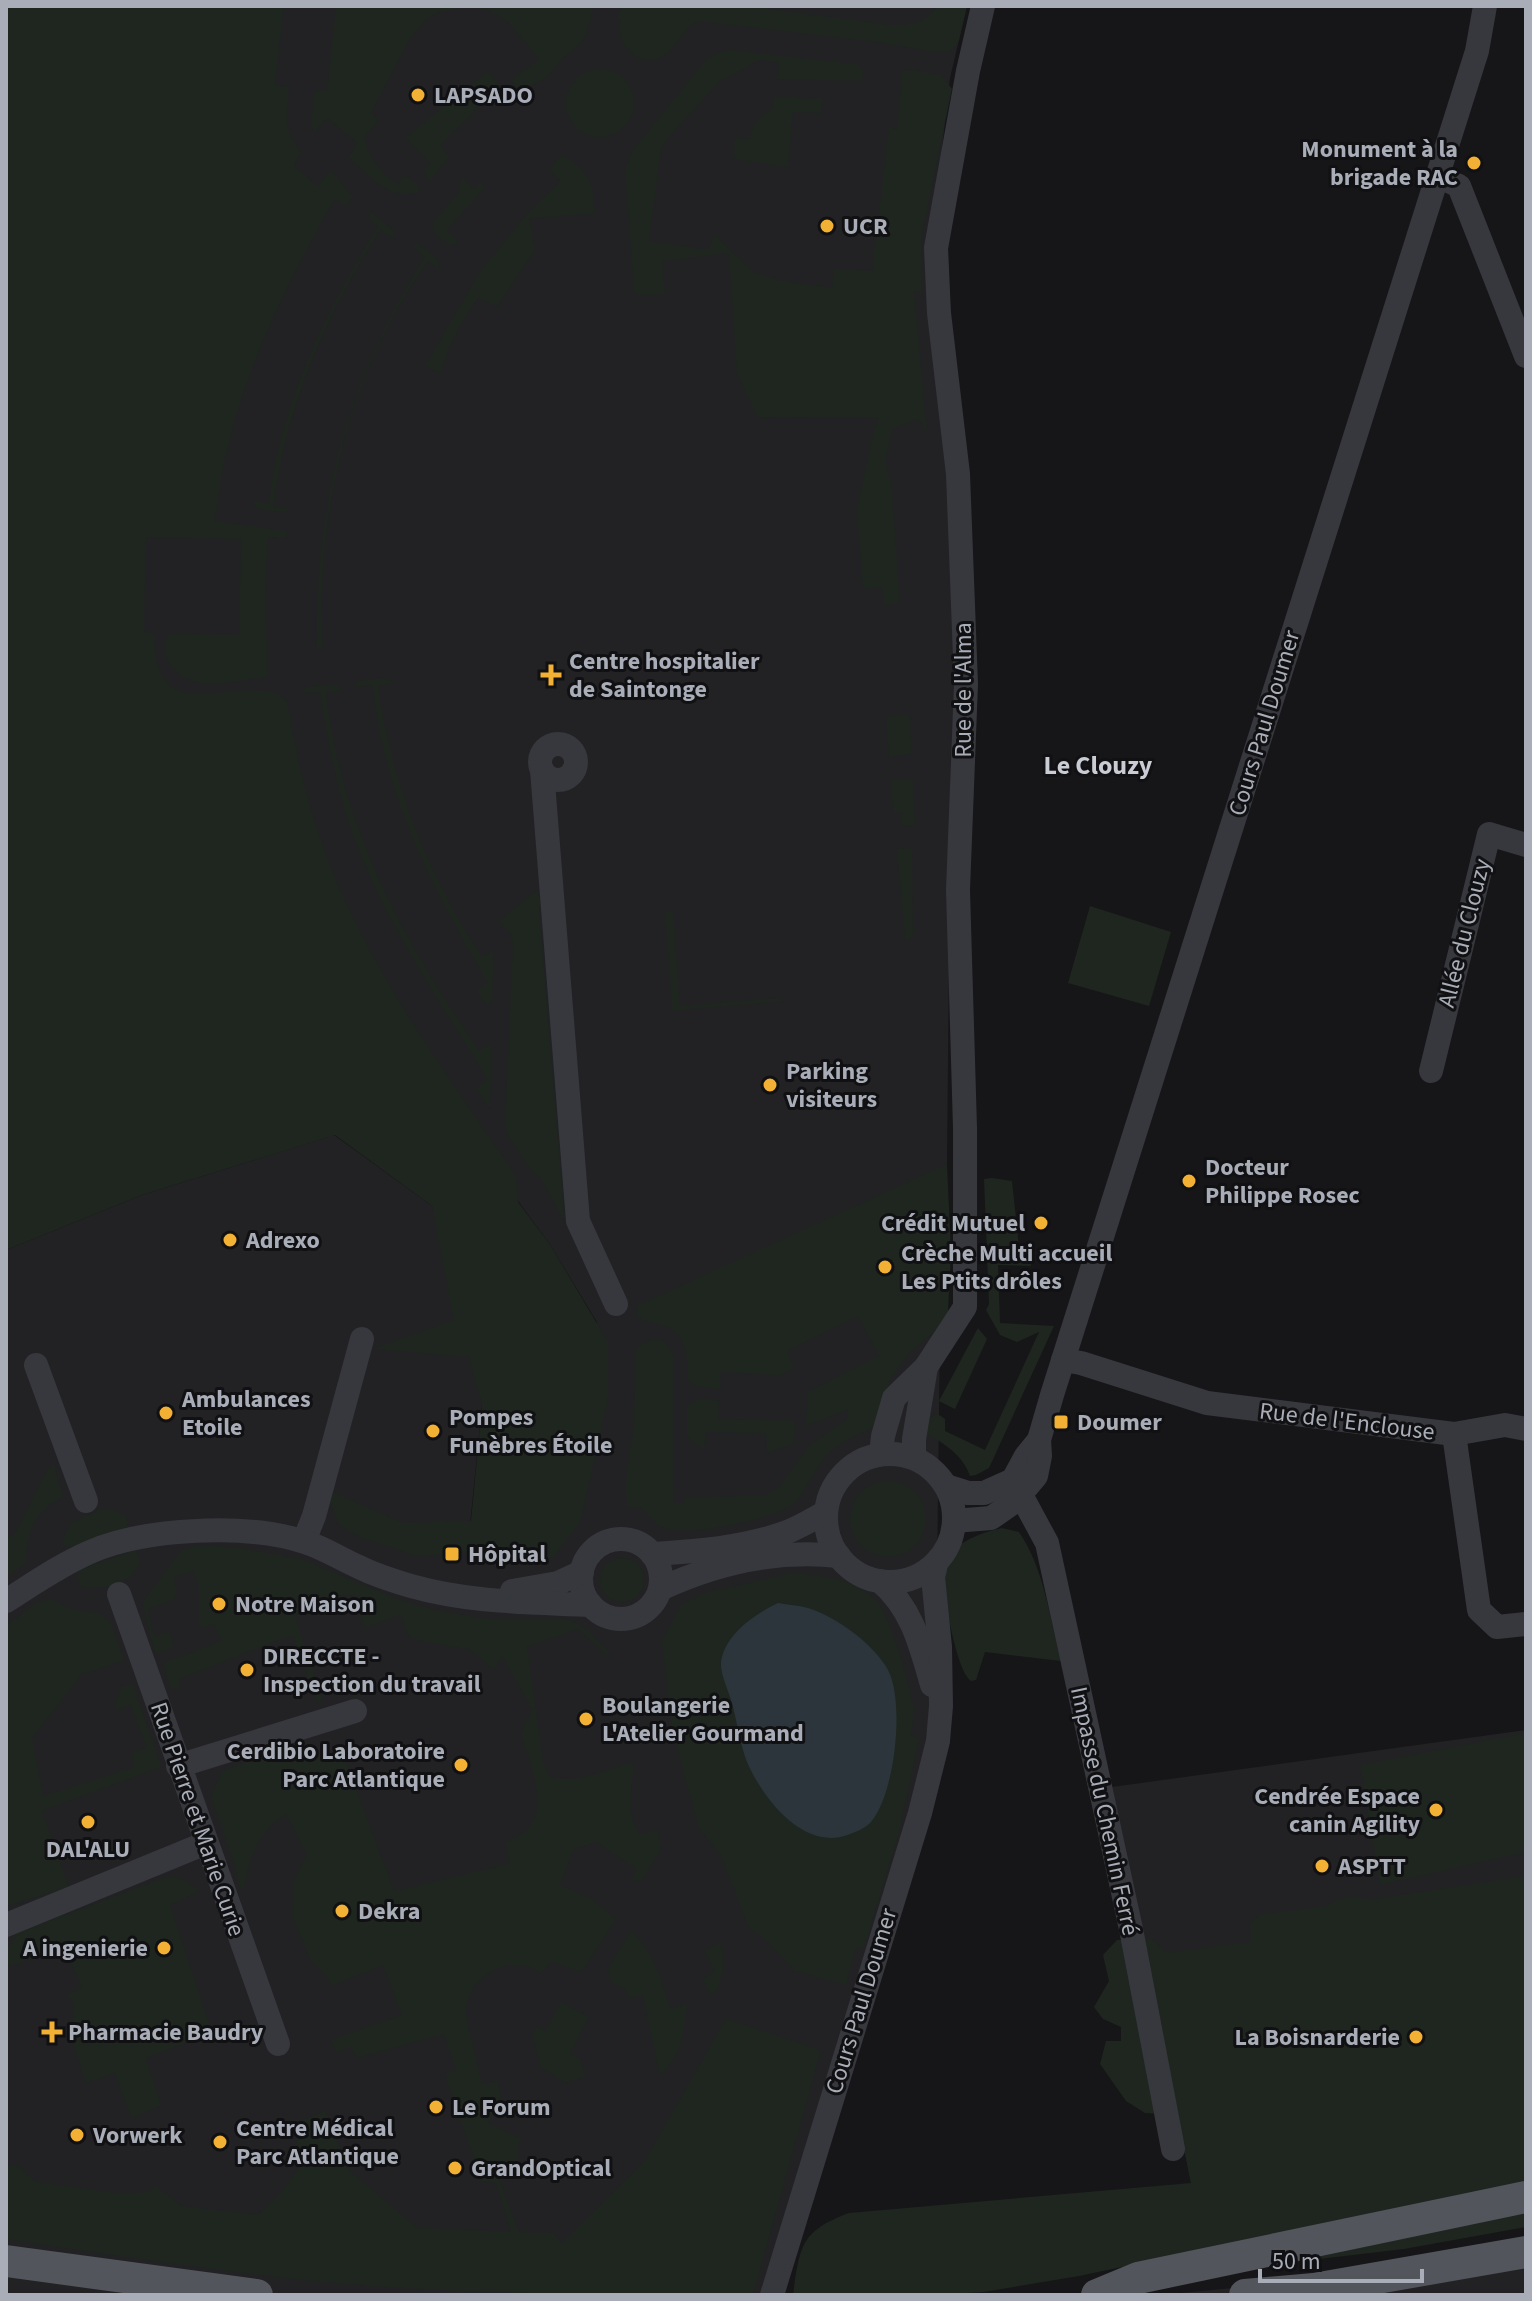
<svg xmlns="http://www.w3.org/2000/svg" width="1532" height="2301" font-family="'Source Sans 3',sans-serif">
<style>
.built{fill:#222225}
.green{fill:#1e261f}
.water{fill:#2c353c}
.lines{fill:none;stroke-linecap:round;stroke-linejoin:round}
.minor{stroke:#37383d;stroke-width:24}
.major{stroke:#53555c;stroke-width:32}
.poi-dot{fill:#f2b134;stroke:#111113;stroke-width:3}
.labels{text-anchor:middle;stroke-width:6;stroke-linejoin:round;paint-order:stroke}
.poi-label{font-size:24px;font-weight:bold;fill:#a8adb8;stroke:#111113;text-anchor:start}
.street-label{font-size:24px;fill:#a8adb8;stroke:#111113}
.neighbourhood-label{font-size:26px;font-weight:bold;fill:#c9ccd4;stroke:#111113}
</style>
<rect width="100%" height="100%" fill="#161618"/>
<g class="built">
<path d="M269,6h698l-17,72 -19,167 23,276 1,209 -4,26 -4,408 -5,3 -7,573 -153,555h-776v-1045l136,-55 192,-60 98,71 50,199 -13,130 128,-213 -46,-76 -33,-45 -341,-491 -40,-53 -4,-141 137,-351z"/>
<path d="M1526,1730v436l-335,17 -79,-396z"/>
<path d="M1526,2260v35h-366z"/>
</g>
<g class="green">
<path d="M6,6h278l-9,79 14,2c-2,28 -7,41 12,65l-7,13 23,21 14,-15 22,26 -7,9 -11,-7c-58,100 -108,206 -120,322l72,10 -1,7 -18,-1 -3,58 3,82c-31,3 -80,19 -99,-14 -6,-9 -5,-20 0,-29l70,1 2,-96 -95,-2 -2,95 10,1c-1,108 93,32 133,68 9,48 18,96 35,143 42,119 123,228 194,332l2,26 33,44 57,96v55l-27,123 -27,37 -23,6 -56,-11 -58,4 -55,-18 -22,-12 -10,-24 3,-10 70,31 68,-2 11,-115 -13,-49 -96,-8 81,-29 -22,-114 -97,-71 -193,60 -136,55z"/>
<path d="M336,6h258l-8,29 -5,8 -17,14 -18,21 -27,15 -8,-13 28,-21 -32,-38 -19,-11 -18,-4 -33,7 -12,7 -16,20 -38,73 8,7 -14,16c3,23 15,34 32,48l8,-8 11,7 4,8c-29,13 -50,-16 -71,-33l8,-15 -30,-25 -12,14 -4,-6 4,-36 12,1z"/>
<path d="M624,6h123l143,19c22,0 34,-1 48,-19h29l-8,34 -8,11 -19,1 -62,-11 -172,-20c-18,9 -23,33 -42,38 -24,5 -41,-19 -35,-40l-5,-1z"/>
<path d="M733,50l127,15 3,8 -2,7 -5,1 -78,-2 1,-17 -19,-2 -41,22 -51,56 -7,11 -12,92 59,9 7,-15 39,38 23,7 55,8 2,-19 38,2 17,-144 8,4 5,-60 12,-1 28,6 10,13 -31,149 1,53 -8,1 13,140 -9,-13 -26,10 -6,30 2,19 3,-1 9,126 -16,2 -2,-18 -19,2 -6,-80 17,-79 5,-12 -122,-1 -20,-44 -8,-120 -67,8 3,33 -25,1 -6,-3 -9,-123 8,-19 74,-91 16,-8z"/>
<circle cx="600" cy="103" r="34"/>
<path d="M488,71l16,20 -6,-3 -58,57 9,12 -20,25 -5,-13 7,-6 -26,-25z"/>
<path d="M774,97l49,2 -2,14 -28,-1 -5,55 -54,-8 1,-21 14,1c5,-15 9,-23 23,-29z"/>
<path d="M565,156c26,18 29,27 29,58l-65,4 6,32 -38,57 -19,-9c-16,23 -30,48 -37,75l-16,-7 54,-93 49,-60 33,-32 -11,-10 7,-12z"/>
<path d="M462,178l12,11 6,-6 6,3 -39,44 12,13 -7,3 -17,-11 -2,-12 25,-30z"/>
<path d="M370,211l23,19 2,9 -15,-9c-52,82 -96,179 -106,277l18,2 -7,3 -28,-3 -5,-8 17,3c11,-100 57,-193 109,-278l-9,-6z"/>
<path d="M417,243l21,16 2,12 -12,-10c-78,109 -113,252 -105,386h-6c-2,-144 30,-269 108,-390l-13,-11z"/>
<path d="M385,678l9,5 -16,3c14,98 50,189 104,271l12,-7 -2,51 -5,4 -11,-14 12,-8c-58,-99 -102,-183 -116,-298l-18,2 4,-6z"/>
<path d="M336,684l6,6 -16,2c16,135 76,248 153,358l13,-7 -2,66 -14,-21 12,-9c-46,-74 -96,-147 -129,-228 -20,-51 -31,-105 -39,-159l-17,1 3,-6z"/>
<path d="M910,715l1,39 -22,3 -3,-40z"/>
<path d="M913,779l2,46h-13v-13h-9l-2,-32z"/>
<path d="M912,848l1,88 -8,4 -8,-91z"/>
<path d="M537,890l4,11 -2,6 26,316 -26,-48 -5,-1 -25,-37 -4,-11 8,-184 -2,-7 -12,-14z"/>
<path d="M1090,906l81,26 -22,74 -81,-23z"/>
<path d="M665,910l8,1 7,95 101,-8 2,3 -111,10z"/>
<path d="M947,1164l4,89 -3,59 -14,20 -23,19 -20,26 -15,50c-20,8 -44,18 -56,37 -9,13 -16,32 -28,41 -20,15 -104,32 -128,23 -9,-3 -16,-13 -22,-20l-14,-1 -3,-19 9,-64 2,-74c9,-9 15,-12 28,-9l9,13v138l1,11h10l1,-5 80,-3 14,-7 30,-42 38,-27 2,-10 -43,17 2,-34 71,-36 -21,-40 -71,35 7,18 -13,6 -60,-3 -1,18 -24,-4 -9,-7c1,-23 1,-46 -25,-54 -9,-3 -17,-2 -24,-8l-1,-11z"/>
<path d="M992,1178l20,3 7,66 11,4 1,15 -33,-1 2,58 54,3 -65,142 -13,7 -6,1c-7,-21 -27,-34 -46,-43l1,-13 13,-6 7,5v12l40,19 54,-118 -22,10 -17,-7 -14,-25 3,-6 -5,-125z"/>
<path d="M978,1328l9,11 -32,70 -16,-8z"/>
<path d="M699,1399l20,2 -1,18 78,2 -3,23 -26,9 -1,-20 -60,-1 -2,17 -17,-12v-31z"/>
<path d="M54,1465l9,32c-31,16 -35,35 -38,67l-19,13v-37l10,-8 31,-62z"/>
<circle cx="888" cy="1519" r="38"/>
<path d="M99,1510h14l14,7 1,10 -55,21 -7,-2 -4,-6 9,-17z"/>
<path d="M1002,1528l17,4c25,36 31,87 42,129l-76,-9 -9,28 -5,1c-17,-13 -28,-98 -32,-122 19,-15 38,-26 63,-31z"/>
<path d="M199,1545l41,3 61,11 99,41 34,10 54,9 83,1 17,10 18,19 5,10 -33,-30 -51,18 16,114 7,16c28,7 57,-7 84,-15 -1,20 -9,55 6,72l19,-3 2,18 -18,30 -11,3 4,-14 -40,-26 -23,8 -13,35 32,14 24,20 -32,50 -5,2 -28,-9 -10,11c-30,-22 -75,4 -75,41l16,70 16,-3 3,16 -13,26 33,16 -3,4v23l-21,8 22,58 35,1 8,10 82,-81 82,-143 95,31 -68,245c-135,0 -270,0 -405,-11 -115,-10 -228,-28 -342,-45v-74l12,1 19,16 87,12 24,-2 8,-6 25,20 77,9 22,-21 23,-32 -11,-38 33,-13 23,58 69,59 94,4 -15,-49 -14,-2 -34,-97 -3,-10 11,-4 -12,-36 -87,24 -6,-11 -15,5 -5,-12 71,-25 -19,-50 -52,21 -5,-11 -16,-16 -18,-44 2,-35 13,-25 -21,-41c-27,17 -37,44 -42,75l-5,-3 -4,-21 -24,-68 11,-26 75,-28 49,18 48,130 115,-27 -3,-22c12,-5 25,-12 29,-25 7,-22 -6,-62 -14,-83l11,-25 -30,-53 -8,14 -23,-20 -50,-9 -12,-4 -8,-22 -36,13 -10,-31c-20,-7 -44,7 -60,18l28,86 -6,1 -24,-66 -7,1 -107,42 2,8 -10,2 -8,-26 59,-22 -8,-17 -11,4 -4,-4v-35l-5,-19 -21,7 4,15 -4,8 -23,8 -2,5 7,23 15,-3 4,11 -3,4 -16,6 -11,-44v-10l37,-49z"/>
<path d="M136,1550l4,12c-9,22 -37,30 -59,24l-4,-10 3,-7z"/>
<circle cx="622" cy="1580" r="22"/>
<path d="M793,1573c29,3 60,5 82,26 15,14 36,90 39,112 1,7 -2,16 -4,24l9,4 -21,97 -34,112 -8,-1 -10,38 -51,-14 -27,-29 -20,-16 -27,-70 -23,-30 -26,-99 -10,-86 19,-36 23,-12z"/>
<path d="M51,1599l19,10 30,4 11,10 13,38 -42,13 -50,64 11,58 92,-29 -4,-14 16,-5 -16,-43 -15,5 -1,-6 7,-17 11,-3 28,83 -119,44 27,76 -63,19v-280l31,-23z"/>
<path d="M1526,1733v119l-146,33 -20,-120z"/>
<path d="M169,1876l15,4 16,11 -30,14 42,128 -66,25 15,48 -30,12 -16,-45 -29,10 -13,-40 1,-38 -6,-11 14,-6 -18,-42 -52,20 -6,-4v-11l11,-18z"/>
<path d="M1526,1876v306l-447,94 -95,16 -52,3h-139c7,-48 7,-64 56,-82l342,-30 -14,-68 -32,-2 -19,-12 -26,-37 6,-23h15v-14l-18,-8 -9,-12 15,-26 -6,-26 14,-15 35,-1 15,14 84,-11 -1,-19 10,-8 67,-9 10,-6 19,-4 12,4z"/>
<path d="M631,1931c22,19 31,50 39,77l17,-3c-3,28 -5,51 -27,71l-17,-81 -14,3 -3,-9 -16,-8 -2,-12z"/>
<path d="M720,1942l4,20 -5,26 -8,7 -9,-16 12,-7 -9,-21z"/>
<path d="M561,2002l28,15 -19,36 10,6 5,18 -21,6 -23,-16 -9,-32 5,-8 9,4z"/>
<path d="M1526,2209v18l-122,22 -161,19z"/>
</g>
<path class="water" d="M778,1603c10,2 20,2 30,5 27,8 66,36 80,62 17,32 7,124 -17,152 -4,5 -15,10 -21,12 -45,19 -87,-35 -103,-72 -7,-18 -10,-40 -15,-59 -3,-11 -12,-29 -11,-41 4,-28 34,-48 57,-59z"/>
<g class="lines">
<g class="minor">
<path d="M1438,176l21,10 67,170"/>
<circle cx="558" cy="762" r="18"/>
<path d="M542,770l36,451 38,83"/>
<path d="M1431,1071l58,-237 37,11"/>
<path d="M1063,1360l18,3 126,40 247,31 51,-9 21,4"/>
<path d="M36,1365l50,136"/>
<path d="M1454,1434l25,176 18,17 29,-3"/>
<circle cx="890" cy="1518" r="64"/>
<path d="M881,1454l2,-18 11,-38 32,-31 39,-60v-179l-7,-238 8,-206 -8,-210 -19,-161 -3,-65 32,-177 15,-65"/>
<path d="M914,1458v-19l12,-72"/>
<path d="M1014,1482l33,61 84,386 42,220"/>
<path d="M946,1486l22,7h16l29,-13 13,-24 13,-16"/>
<path d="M954,1521l37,-3 23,-16 22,-26 4,-20 -1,-16 13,-45 425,-1344 8,-45"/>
<circle cx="621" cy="1579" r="40"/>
<path d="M304,1541l10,-25 48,-177"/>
<path d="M652,1554c45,-3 92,-6 135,-22 13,-5 26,-13 39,-20"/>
<path d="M880,1581c32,27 41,65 52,104"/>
<path d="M660,1589c56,-26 116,-40 179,-33"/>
<path d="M512,1591l46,-8 24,-11"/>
<path d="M119,1594l159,450"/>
<path d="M6,1601c27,-17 54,-36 84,-49 55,-24 157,-29 215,-10 19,6 36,17 54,25 16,8 35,14 52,19 60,17 119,16 180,19"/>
<path d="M178,1766l177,-55"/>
<path d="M6,1925l200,-82"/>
<path d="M772,2295l148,-482 18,-72 3,-35 -1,-59 -7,-70 3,-13"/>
</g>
<g class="major">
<path d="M6,2261l251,34"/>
<path d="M1097,2295l41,-17 388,-81"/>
<path d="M1245,2295l69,-6 212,-37"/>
</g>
</g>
<g class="poi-dot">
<circle cx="418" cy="95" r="8"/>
<circle cx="1474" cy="163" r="8"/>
<circle cx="827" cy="226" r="8"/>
<path d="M547 663h8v8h8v8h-8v8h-8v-8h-8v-8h8z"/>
<circle cx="770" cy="1085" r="8"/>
<circle cx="1189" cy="1181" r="8"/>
<circle cx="1041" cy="1223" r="8"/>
<circle cx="230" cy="1240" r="8"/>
<circle cx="885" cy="1267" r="8"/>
<circle cx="166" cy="1413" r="8"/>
<rect x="1053" y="1414" width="16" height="16" rx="4"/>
<circle cx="433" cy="1431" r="8"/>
<rect x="444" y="1546" width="16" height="16" rx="4"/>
<circle cx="219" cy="1604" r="8"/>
<circle cx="247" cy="1670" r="8"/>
<circle cx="586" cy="1719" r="8"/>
<circle cx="461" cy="1765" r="8"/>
<circle cx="1436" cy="1810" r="8"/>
<circle cx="88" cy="1822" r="8"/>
<circle cx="1322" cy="1866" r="8"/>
<circle cx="342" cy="1911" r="8"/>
<circle cx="164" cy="1948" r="8"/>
<path d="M48 2020h8v8h8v8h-8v8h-8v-8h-8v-8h8z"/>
<circle cx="1416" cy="2037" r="8"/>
<circle cx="436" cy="2107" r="8"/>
<circle cx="77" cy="2135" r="8"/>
<circle cx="220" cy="2142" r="8"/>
<circle cx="455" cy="2168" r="8"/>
</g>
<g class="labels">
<g class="poi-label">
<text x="434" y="103">LAPSADO</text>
<text x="1458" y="157" text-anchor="end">Monument à la<tspan x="1458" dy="28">brigade RAC</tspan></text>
<text x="843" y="234">UCR</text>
<text x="569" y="669">Centre hospitalier<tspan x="569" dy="28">de Saintonge</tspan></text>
<text x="786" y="1079">Parking<tspan x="786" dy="28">visiteurs</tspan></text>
<text x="1205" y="1175">Docteur<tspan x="1205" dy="28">Philippe Rosec</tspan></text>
<text x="1025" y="1231" text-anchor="end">Crédit Mutuel</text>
<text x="246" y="1248">Adrexo</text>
<text x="901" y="1261">Crèche Multi accueil<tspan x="901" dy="28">Les Ptits drôles</tspan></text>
<text x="182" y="1407">Ambulances<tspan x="182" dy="28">Etoile</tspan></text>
<text x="449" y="1425">Pompes<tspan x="449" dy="28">Funèbres Étoile</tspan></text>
<text x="1077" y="1430">Doumer</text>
<text x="468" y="1562">Hôpital</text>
<text x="235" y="1612">Notre Maison</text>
<text x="263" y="1664">DIRECCTE -<tspan x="263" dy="28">Inspection du travail</tspan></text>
<text x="602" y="1713">Boulangerie<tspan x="602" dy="28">L'Atelier Gourmand</tspan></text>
<text x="445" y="1759" text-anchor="end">Cerdibio Laboratoire<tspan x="445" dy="28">Parc Atlantique</tspan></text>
<text x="1420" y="1804" text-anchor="end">Cendrée Espace<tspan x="1420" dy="28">canin Agility</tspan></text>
<text x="88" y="1857" text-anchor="middle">DAL'ALU</text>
<text x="1338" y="1874">ASPTT</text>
<text x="358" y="1919">Dekra</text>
<text x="148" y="1956" text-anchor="end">A ingenierie</text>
<text x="68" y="2040">Pharmacie Baudry</text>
<text x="1400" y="2045" text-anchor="end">La Boisnarderie</text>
<text x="452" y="2115">Le Forum</text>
<text x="236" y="2136">Centre Médical<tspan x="236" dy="28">Parc Atlantique</tspan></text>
<text x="93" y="2143">Vorwerk</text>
<text x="471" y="2176">GrandOptical</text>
</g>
<g class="street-label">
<text transform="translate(963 690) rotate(-90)" y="8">Rue de l'Alma</text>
<text transform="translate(1264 723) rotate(-73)" y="8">Cours Paul Doumer</text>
<text transform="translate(1464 933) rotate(-76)" y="8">Allée du Clouzy</text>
<text transform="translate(1347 1421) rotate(7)" y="8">Rue de l'Enclouse</text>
<text transform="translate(1105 1811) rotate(78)" y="8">Impasse du Chemin Ferré</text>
<text transform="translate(198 1819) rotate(71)" y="8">Rue Pierre et Marie Curie</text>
<text transform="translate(861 2001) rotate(-73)" y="8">Cours Paul Doumer</text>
</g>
<g class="neighbourhood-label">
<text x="1098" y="774">Le Clouzy</text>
</g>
</g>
<rect width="1532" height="2301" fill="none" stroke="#a8adb8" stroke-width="16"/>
<path d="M1260 2269v12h162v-12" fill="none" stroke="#a8adb8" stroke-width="4"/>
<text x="1272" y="2269" font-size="24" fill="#a8adb8" stroke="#111113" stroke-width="6" paint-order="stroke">50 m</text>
</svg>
